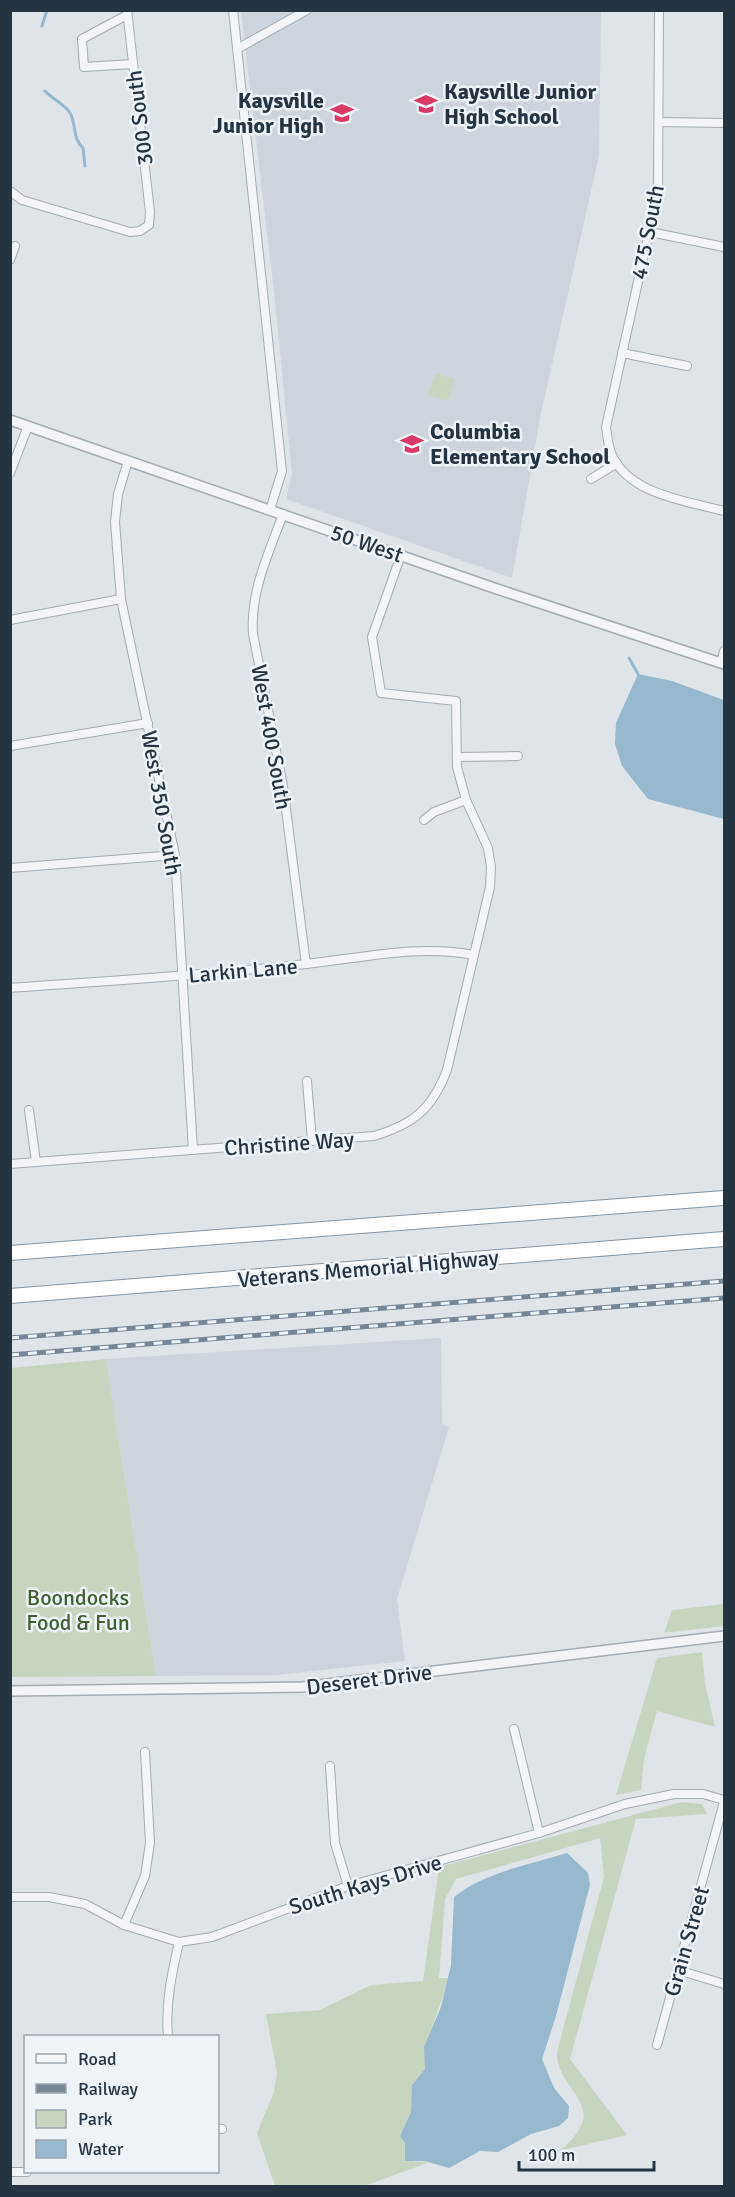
<svg xmlns="http://www.w3.org/2000/svg" width="735" height="2197" font-family="Signika,sans-serif">
<style>
.built{fill:#cdd4dc}
.green{fill:#c7d4bf}
.water{fill:#97b8cd}
.lines{fill:none;stroke-linecap:round;stroke-linejoin:round}
.stream{stroke:#97b8cd;stroke-width:3}
.minor-casing{stroke:#a4acb4;stroke-width:10}
.tertiary-casing{stroke:#a4acb4;stroke-width:12}
.motorway-casing{stroke:#8594a1;stroke-width:16}
.minor{stroke:#f2f4f7;stroke-width:8}
.tertiary{stroke:#f2f4f7;stroke-width:9}
.motorway{stroke:#fff;stroke-width:14}
.rail-casing{stroke:#778694;stroke-width:5}
.rail{stroke:#eef3f7;stroke-width:3;stroke-dasharray:9;stroke-linecap:butt}
.labels{text-anchor:middle;stroke-width:5;stroke-linejoin:round;paint-order:stroke}
.poi-label{font-size:22px;font-weight:bold;fill:#263442;stroke:#eef3f7;text-anchor:start}
.street-label{font-size:22px;fill:#263442;stroke:#eef3f7}
.park-label{font-size:22px;fill:#415f32;stroke:#eef3f7}
</style>
<rect width="100%" height="100%" fill="#dfe4e9"/>
<g class="built">
<path d="M241,11h360l-2,145 -58,257 -29,165 -226,-79 6,-25 -17,-173z"/>
<path d="M441,1338l1,86 7,3 -52,172 8,62 -129,14 -120,1 -50,-317z"/>
</g>
<g class="green">
<path d="M436,373l19,7 -7,21 -20,-6z"/>
<path d="M106,1359l50,317 -145,1v-309z"/>
<path d="M724,1604v22l-60,7 8,-23z"/>
<path d="M702,1652l3,32 10,43 -58,-16 -13,48 -3,31 -25,5 41,-137z"/>
<path d="M682,1802l20,2 5,10 -71,5 -66,240 57,76 -69,16c9,-5 14,-11 20,-20 21,-30 -22,-44 -21,-79l47,-175 -4,-39 -144,41 -11,20 -6,79h9c-7,31 -24,59 -23,91l-13,16 -1,27 -11,24 5,7v18l25,1 -66,24h-89l-18,-53 17,-41 3,-19 -11,-59 54,-4 51,-25 52,-4 16,-114z"/>
</g>
<g class="water">
<path d="M638,674l34,7 52,19v119l-76,-20 -26,-33 -7,-22 1,-21z"/>
<path d="M567,1853l21,20 2,12 -34,131 -14,43 12,29 15,18 -1,12 -9,8 -28,8 -33,18 -18,-1 -31,17 -24,-7h-20v-18l-5,-7 11,-24 1,-27 13,-16 -1,-22 17,-40 10,-42 3,-68c31,-25 75,-32 113,-44z"/>
</g>
<g class="lines">
<g class="stream">
<path d="M42,26l5,-16"/>
<path d="M45,91c7,8 20,13 25,22 7,13 2,25 13,35l2,18"/>
<path d="M629,658l9,16"/>
</g>
<g class="minor-casing">
<g id="minor">
<path d="M233,10l49,461 -12,39"/>
<path d="M659,10l-1,181 -52,236c1,7 2,16 4,23 14,44 77,51 114,61"/>
<path d="M127,15l-45,24 2,28 49,-3"/>
<path d="M237,49l70,-39"/>
<path d="M659,122l65,1"/>
<path d="M10,191l12,9 108,32 10,-1 9,-6 1,-13 -23,-202"/>
<path d="M650,232l74,15"/>
<path d="M10,260l5,-14"/>
<path d="M622,353l65,13"/>
<path d="M128,461l-10,33 -3,28 6,77 54,256 18,295"/>
<path d="M10,473l18,-47"/>
<path d="M591,479l26,-16"/>
<path d="M283,514c-14,39 -33,77 -30,120l30,152 23,178"/>
<path d="M10,620l111,-21"/>
<path d="M721,663l3,-12"/>
<path d="M10,746l138,-23"/>
<path d="M457,757l61,-1"/>
<path d="M424,820l10,-8 32,-12"/>
<path d="M10,868l165,-13"/>
<path d="M10,988c99,-7 198,-13 296,-24 57,-6 111,-20 168,-9"/>
<path d="M307,1081l5,60"/>
<path d="M29,1110l7,52"/>
<path d="M10,1164l364,-28c40,-12 58,-27 73,-66l43,-183 1,-20 -3,-19 -22,-48 -9,-33 -1,-66 -75,-8 -9,-56 29,-82"/>
<path d="M514,1729l25,104"/>
<path d="M330,1766l5,77 13,43"/>
<path d="M10,1897h39l36,7 39,21 55,17 33,-5 136,-51 191,-53 86,-29 49,-10h29l21,6"/>
<path d="M124,1925l21,-49 5,-33 -5,-91"/>
<path d="M678,1970l46,14"/>
<path d="M168,2036c-3,-32 4,-63 11,-94"/>
<path d="M657,2045l67,-243"/>
<path d="M218,2129h4"/>
<path d="M10,2172h17"/>
</g>
</g>
<g class="tertiary-casing">
<g id="tertiary">
<path d="M10,420l487,169 227,75"/>
<path d="M10,1691l292,-4 422,-51"/>
</g>
</g>
<g class="motorway-casing">
<g id="motorway">
<path d="M10,1253l714,-55"/>
<path d="M10,1296l714,-57"/>
</g>
</g>
<use href="#minor" class="minor"/>
<use href="#tertiary" class="tertiary"/>
<use href="#motorway" class="motorway"/>
<g class="rail-casing">
<g id="rail">
<path d="M10,1338l714,-57"/>
<path d="M10,1355l714,-57"/>
</g>
</g>
<use href="#rail" class="rail"/>
</g>
<defs>
<g id="school-bare" transform="scale(1.8)"><path d="M0-5L7-2L0 1L-7-2ZM-4 1L0 2.5L4 1V4Q0 6-4 4Z" fill="#d93966" stroke="#eef3f7" stroke-width="2.5" paint-order="stroke"/></g>
</defs>
<g fill-rule="evenodd">
<use href="#school-bare" x="426" y="104"/>
<use href="#school-bare" x="342" y="113"/>
<use href="#school-bare" x="412" y="444"/>
</g>
<g class="labels">
<g class="poi-label">
<text x="444" y="99">Kaysville Junior<tspan x="444" dy="25">High School</tspan></text>
<text x="324" y="108" text-anchor="end">Kaysville<tspan x="324" dy="25">Junior High</tspan></text>
<text x="430" y="439">Columbia<tspan x="430" dy="25">Elementary School</tspan></text>
</g>
<g class="street-label">
<text transform="translate(139 118) rotate(-97)" y="8">300 South</text>
<text transform="translate(647 232) rotate(-79)" y="8">475 South</text>
<text transform="translate(367 543) rotate(19)" y="8">50 West</text>
<text transform="translate(272 737) rotate(80)" y="8">West 400 South</text>
<text transform="translate(162 803) rotate(80)" y="8">West 350 South</text>
<text transform="translate(243 970) rotate(-5)" y="8">Larkin Lane</text>
<text transform="translate(289 1143) rotate(-4)" y="8">Christine Way</text>
<text transform="translate(368 1268) rotate(-5)" y="8">Veterans Memorial Highway</text>
<text transform="translate(369 1679) rotate(-7)" y="8">Deseret Drive</text>
<text transform="translate(365 1884) rotate(-17)" y="8">South Kays Drive</text>
<text transform="translate(686 1941) rotate(-74)" y="8">Grain Street</text>
</g>
<g class="park-label">
<text x="78" y="1605">Boondocks<tspan x="78" dy="25">Food &amp; Fun</tspan></text>
</g>
</g>
<rect width="735" height="2197" fill="none" stroke="#263442" stroke-width="24"/>
<rect x="24" y="2035" width="195" height="138" fill="#eef3f7" stroke="#9ea7af" stroke-width="1.5"/>
<rect x="36" y="2054" width="30" height="9" fill="#f2f4f7" stroke="#9ea7af" stroke-width="1.5"/>
<text x="78" y="2065" font-size="18" fill="#263442">Road</text>
<rect x="36" y="2084" width="30" height="9" fill="#778694" stroke="#9ea7af" stroke-width="1.5"/>
<text x="78" y="2095" font-size="18" fill="#263442">Railway</text>
<rect x="36" y="2110" width="30" height="18" fill="#c7d4bf" stroke="#9ea7af" stroke-width="1.5"/>
<text x="78" y="2125" font-size="18" fill="#263442">Park</text>
<rect x="36" y="2140" width="30" height="18" fill="#97b8cd" stroke="#9ea7af" stroke-width="1.5"/>
<text x="78" y="2155" font-size="18" fill="#263442">Water</text>
<path d="M519 2161v9h135v-9" fill="none" stroke="#263442" stroke-width="3"/>
<text x="528" y="2161" font-size="18" fill="#263442" stroke="#eef3f7" stroke-width="4.5" paint-order="stroke">100 m</text>
</svg>
